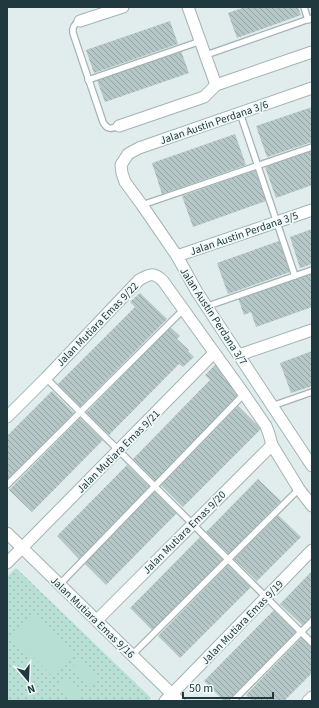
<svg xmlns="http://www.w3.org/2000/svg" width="319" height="708" font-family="'Source Sans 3',sans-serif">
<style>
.grass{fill:url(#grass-dots)}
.pitch{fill:#b8dfd4}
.building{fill:url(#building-back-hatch)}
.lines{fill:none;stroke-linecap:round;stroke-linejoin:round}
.service-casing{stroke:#a3b3b4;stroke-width:8}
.minor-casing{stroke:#a3b3b4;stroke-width:13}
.service{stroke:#fff;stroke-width:5.5}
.minor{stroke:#fff;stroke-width:11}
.labels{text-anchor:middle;stroke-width:3.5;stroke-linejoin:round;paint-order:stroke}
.street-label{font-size:11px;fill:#20393e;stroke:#f1f9f8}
</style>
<defs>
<pattern id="grass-dots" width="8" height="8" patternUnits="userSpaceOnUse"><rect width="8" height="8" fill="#b8dfd4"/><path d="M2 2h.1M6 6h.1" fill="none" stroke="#9ec0b7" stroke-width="1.8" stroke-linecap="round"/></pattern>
<pattern id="building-back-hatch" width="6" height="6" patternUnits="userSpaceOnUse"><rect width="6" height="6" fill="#b6c7c7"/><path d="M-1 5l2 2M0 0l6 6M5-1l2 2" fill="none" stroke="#94a3a3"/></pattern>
</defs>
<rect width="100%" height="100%" fill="#e1ecec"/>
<path class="grass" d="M16,568l135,130 -3,3h-141v-124z"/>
<g class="pitch">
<path d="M33,615l40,39 -22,21 -40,-38z"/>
<path d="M80,659l18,18 -8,8 -18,-17z"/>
<path d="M66,675l18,18 -8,8h-1l-18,-17z"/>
</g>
<g class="building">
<path d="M245,7h53l3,8 -64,23 -9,-25z"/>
<path d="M170,21l8,23 -84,29 -8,-23z"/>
<path d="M181,51l8,22 -84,29 -8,-22z"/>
<path d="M312,107v35l-45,15 -11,-31z"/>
<path d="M235,134l11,31 -84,29 -10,-31z"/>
<path d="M312,150v35l-36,13 -11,-31z"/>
<path d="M255,170l11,31 -73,26 -11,-31z"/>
<path d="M312,229v35l-12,4 -10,-31z"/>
<path d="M279,241l11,31 -62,22 -11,-31z"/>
<path d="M312,272v35l-56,20 -5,-15 -7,3 -6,-17z"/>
<path d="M140,293l27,26 -87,88 -23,-22 78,-78 -5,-5z"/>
<path d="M170,327l10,9 -3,3 12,11 -1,1 6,6 -11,10 -4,-3 -70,71 -23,-22z"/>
<path d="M312,351v35l-21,7 -11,-30z"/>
<path d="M216,364l10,10 -3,3 18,17 -86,87 -22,-22 77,-79 -5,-5z"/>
<path d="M52,391l22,22 -67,69v-46z"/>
<path d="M238,406l23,23 -78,78 -22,-22z"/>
<path d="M80,418l23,22 -71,72 -23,-22z"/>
<path d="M127,465l23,22 -71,72 -22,-23z"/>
<path d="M258,479l23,22 -52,53 -23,-22z"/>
<path d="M154,491l23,22 -71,72 -22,-22z"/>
<path d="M278,515l23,22 -44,44 -23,-22z"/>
<path d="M200,537l23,22 -70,72 -23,-23z"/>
<path d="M228,565l23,22 -71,71 -22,-22z"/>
<path d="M312,571v45l-9,10 -23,-22z"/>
<path d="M274,610l23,22 -68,69h-5l-20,-20z"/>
<path d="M302,637l10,10v26l-28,28h-32l-6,-6z"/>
</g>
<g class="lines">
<g class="service-casing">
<g id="service">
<path d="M304,7l4,13"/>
<path d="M80,21c-6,3 -8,6 -7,12l30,89c4,8 9,7 16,4"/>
<path d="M206,55l106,-37"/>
<path d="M88,80l113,-39"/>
<path d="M240,113l55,163"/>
<path d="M142,205l170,-58"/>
<path d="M208,306l104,-36"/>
<path d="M46,378l266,265"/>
<path d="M272,406l40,-14"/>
<path d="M7,485l176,-175"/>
<path d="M60,584l184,-190"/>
<path d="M132,655l167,-166"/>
<path d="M233,701l79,-80"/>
</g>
</g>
<g class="minor-casing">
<g id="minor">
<path d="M188,7l28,78"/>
<path d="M80,21l43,-14"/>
<path d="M312,88l-173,60 -11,6 -7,11 1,8 3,9 17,23 35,51 20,36 115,174"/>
<path d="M119,126l85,-29 12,-12 96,-33"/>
<path d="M177,256l135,-46"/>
<path d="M239,355l73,-25"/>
<path d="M7,417l39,-39 93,-98c10,-6 15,-8 24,1l81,113 22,32 3,8 3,11 27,44 13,17"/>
<path d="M7,533l172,168"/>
<path d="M7,563l207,-210"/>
<path d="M97,620l175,-175"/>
<path d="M165,701l147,-151"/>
<path d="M308,701l4,-4"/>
</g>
</g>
<use href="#service" class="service"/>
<use href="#minor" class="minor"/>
</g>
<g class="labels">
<g class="street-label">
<text transform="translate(214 122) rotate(-19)" y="4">Jalan Austin Perdana 3/6</text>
<text transform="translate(244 233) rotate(-19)" y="4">Jalan Austin Perdana 3/5</text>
<text transform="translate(214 316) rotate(57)" y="4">Jalan Austin Perdana 3/7</text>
<text transform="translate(97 324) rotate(-46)" y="4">Jalan Mutiara Emas 9/22</text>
<text transform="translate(118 451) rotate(-45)" y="4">Jalan Mutiara Emas 9/21</text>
<text transform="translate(184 532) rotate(-45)" y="4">Jalan Mutiara Emas 9/20</text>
<text transform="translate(93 617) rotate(44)" y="4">Jalan Mutiara Emas 9/16</text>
<text transform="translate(242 622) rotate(-46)" y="4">Jalan Mutiara Emas 9/19</text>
</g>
</g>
<rect width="319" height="708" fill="none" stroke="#20393e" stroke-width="16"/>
<g transform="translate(28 680) rotate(161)" stroke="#f1f9f8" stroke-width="3" paint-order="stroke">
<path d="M0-3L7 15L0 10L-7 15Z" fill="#20393e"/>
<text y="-6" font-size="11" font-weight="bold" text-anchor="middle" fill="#20393e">N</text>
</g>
<path d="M183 692v6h90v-6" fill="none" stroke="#20393e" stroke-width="2"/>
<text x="189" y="692" font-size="12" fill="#20393e" stroke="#f1f9f8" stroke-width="3" paint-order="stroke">50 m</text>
</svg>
